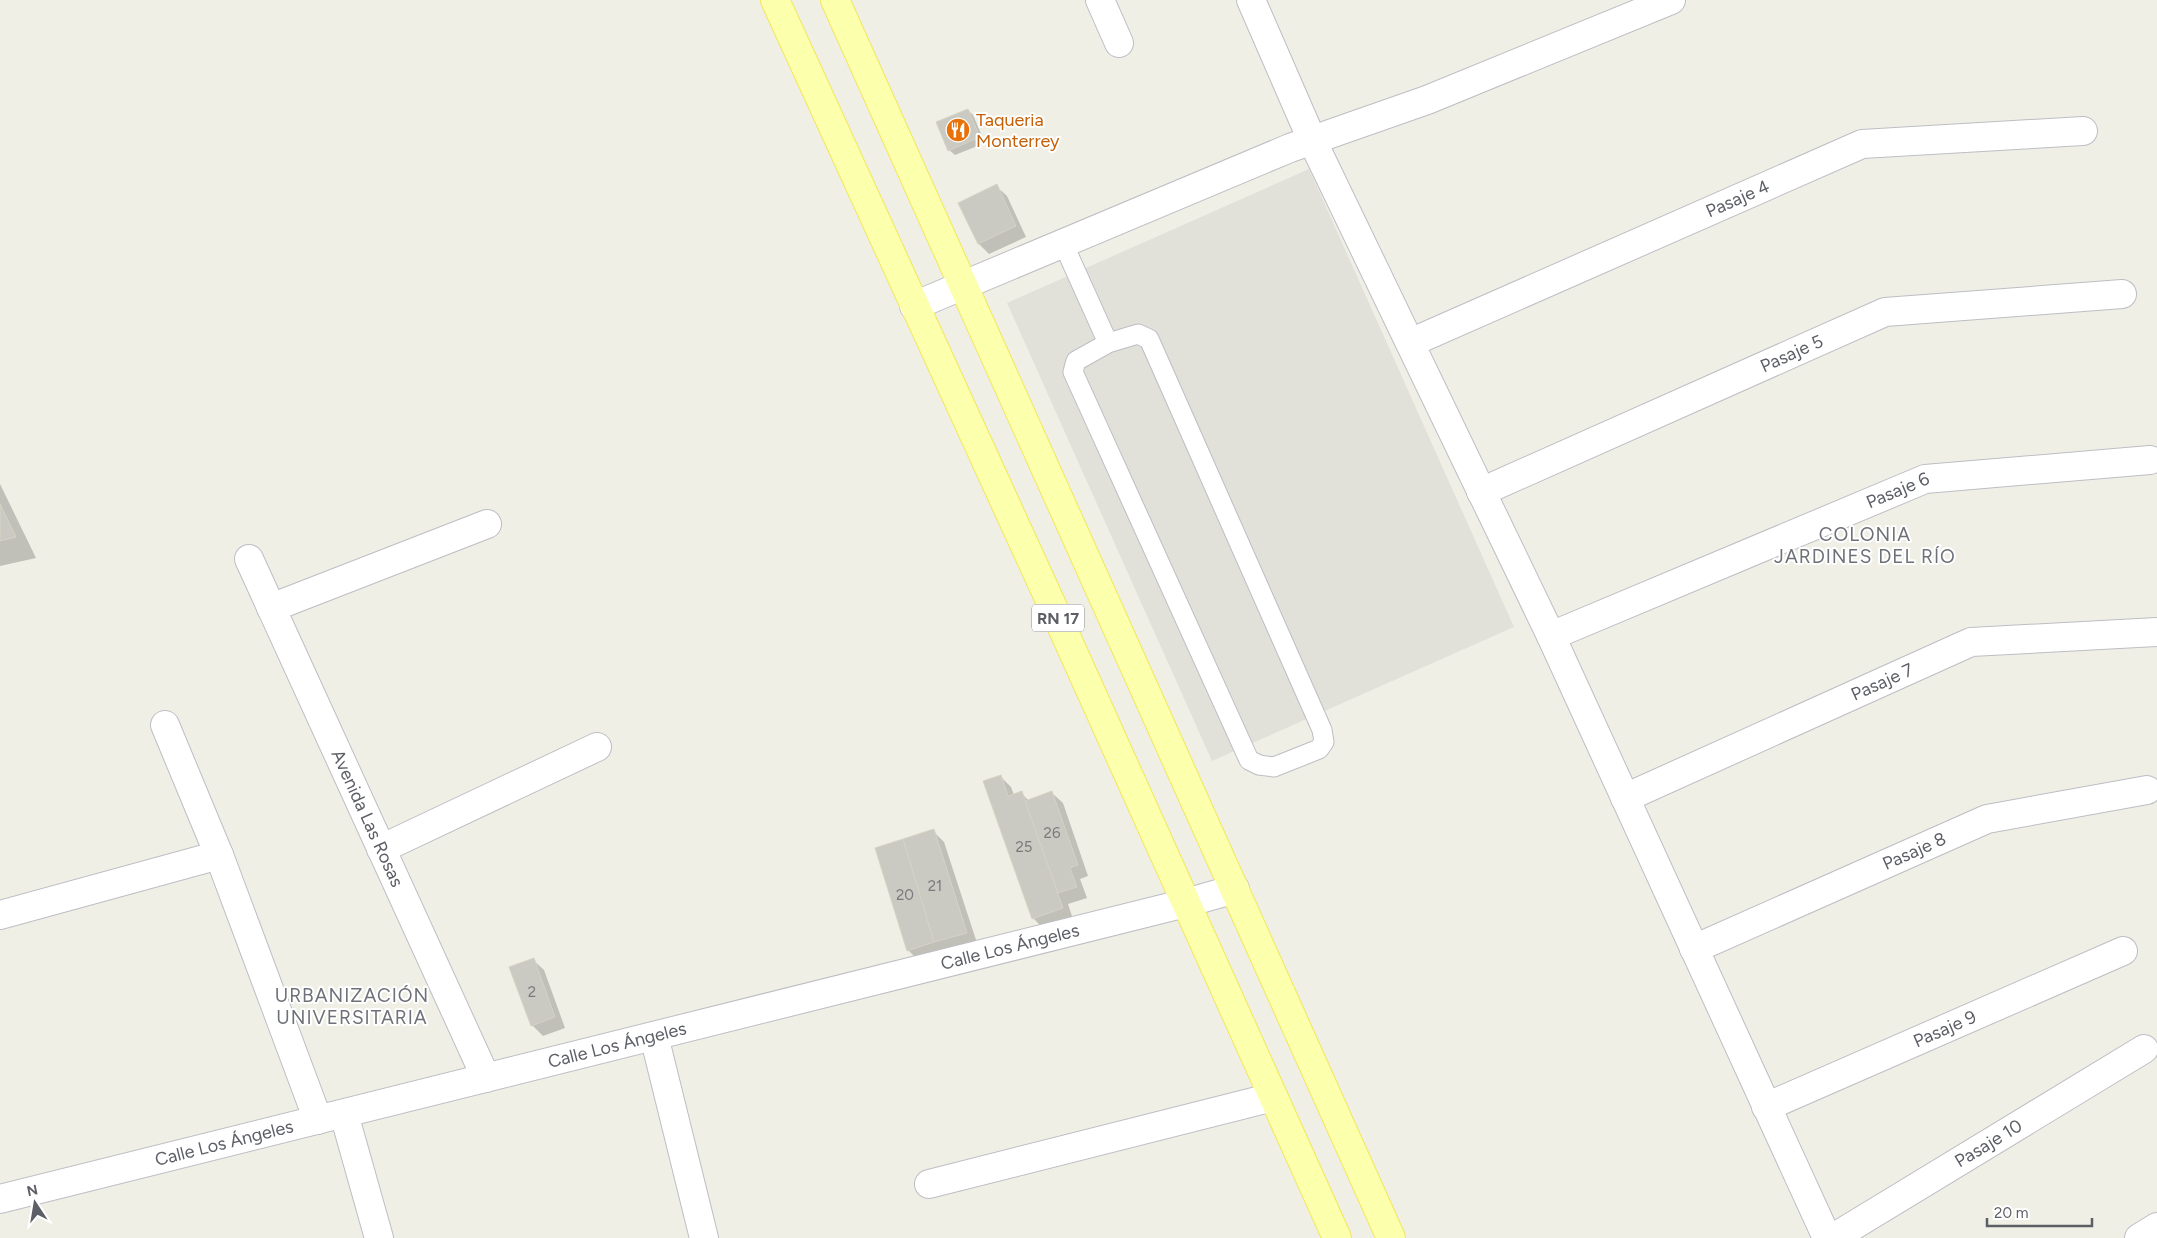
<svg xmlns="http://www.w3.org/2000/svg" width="2157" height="1238" font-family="Figtree,sans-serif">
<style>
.industrial{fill:#e1e1da}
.shadow{fill:#0003}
.building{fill:#cbcac2;stroke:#d5d3c4}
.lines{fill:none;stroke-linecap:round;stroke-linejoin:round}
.lane-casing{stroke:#bdbec4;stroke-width:21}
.street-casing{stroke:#bdbec4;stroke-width:30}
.primary-casing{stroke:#f3e75b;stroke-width:30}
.lane{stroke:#fff;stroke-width:19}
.street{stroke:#fff;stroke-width:28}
.primary{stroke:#fcffab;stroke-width:28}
.labels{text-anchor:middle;stroke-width:4;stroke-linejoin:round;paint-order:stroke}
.number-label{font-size:15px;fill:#787a7d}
.shield{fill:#fff;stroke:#8e8f94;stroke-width:1}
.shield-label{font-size:16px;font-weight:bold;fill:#5d5f66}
.food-label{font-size:18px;fill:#c56008;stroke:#fff;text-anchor:start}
.street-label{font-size:18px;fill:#5d5f66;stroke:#fff}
.neighbourhood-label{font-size:19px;letter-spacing:1px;fill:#6e7178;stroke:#fff}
</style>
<rect width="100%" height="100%" fill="#f0efe6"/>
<path class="industrial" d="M1309,169l205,458 -302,134 -205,-458z"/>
<g class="shadow">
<path d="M968,110l5,5 12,28 -30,12 -6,-5z"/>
<path d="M996,186l11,10 19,41 -37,17 -10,-10z"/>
<path d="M0,484l36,74 -36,8z"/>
<path d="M1000,776l11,11 3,8 7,-2 8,8 23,-8 11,10 25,73 -8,3 7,19 -19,6 5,15 -29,10 -11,-11z"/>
<path d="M933,831l11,11 33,101 -58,18 -11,-11z"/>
<path d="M533,960l11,10 21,58 -22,8 -11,-11z"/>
</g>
<g class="building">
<path d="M968,109l12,28 -32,14 -12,-29z"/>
<path d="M997,184l19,42 -38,18 -20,-41z"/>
<path d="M0,504l16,33 -16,4z"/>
<path d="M1001,775l7,21 14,-5 41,117 -31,11 -49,-138z"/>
<path d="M1052,791l26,74 -8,3 7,19 -19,6 -33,-92z"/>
<path d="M934,829l33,104 -33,9 -31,-103z"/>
<path d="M903,839l31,103 -27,9 -32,-103z"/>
<path d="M534,958l21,59 -24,9 -22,-59z"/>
</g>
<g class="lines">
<g class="lane-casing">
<path id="lane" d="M1063,243l45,100 -32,18 -3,11 176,388 10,5 15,2 45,-18 5,-7 -2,-12 -173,-391 -11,-5 -30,9"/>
</g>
<g class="street-casing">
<g id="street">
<path d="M1100,0l19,43"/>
<path d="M1251,0l61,140 239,496 276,602"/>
<path d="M914,306l376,-158 137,-48 244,-100"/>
<path id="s1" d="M1410,343l452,-199 221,-13"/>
<path id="s2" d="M1481,492l404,-180 237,-18"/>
<path id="s3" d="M249,559l237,519"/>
<path d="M271,608l216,-84"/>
<path id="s4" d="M1551,636l374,-157 225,-19"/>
<path d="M165,725l54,130 99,265"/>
<path id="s5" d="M1625,798l346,-156 186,-10"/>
<path d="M381,849l216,-102"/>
<path d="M0,915l219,-60"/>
<path id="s6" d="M1694,949l293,-130 160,-29"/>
<path d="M654,1036l50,202"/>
<path id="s7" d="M1766,1107l357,-156"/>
<path d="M344,1114l35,124"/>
<path d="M929,1184l344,-87"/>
<path id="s8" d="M0,1199l1186,-296 49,-14"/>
<path id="s9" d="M1833,1238l311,-189"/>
<path d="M2139,1238l18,-11"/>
</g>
</g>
<g class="primary-casing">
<g id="primary">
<path d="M775,0l276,603 286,635"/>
<path d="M835,0l556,1238"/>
</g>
</g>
<use href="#lane" class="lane"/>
<use href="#street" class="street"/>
<use href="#primary" class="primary"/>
</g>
<defs>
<g id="restaurant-disc" transform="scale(1.25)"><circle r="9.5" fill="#e8710a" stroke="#fff"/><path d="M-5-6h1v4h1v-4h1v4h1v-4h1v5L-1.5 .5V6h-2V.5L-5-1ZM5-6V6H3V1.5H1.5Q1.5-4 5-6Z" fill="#fff"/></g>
</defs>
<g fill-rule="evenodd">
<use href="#restaurant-disc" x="958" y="130"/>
</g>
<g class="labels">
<g class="number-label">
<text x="1052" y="838">26</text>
<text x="1024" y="852">25</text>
<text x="935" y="891">21</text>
<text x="905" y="900">20</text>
<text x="532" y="997">2</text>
</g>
<rect class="shield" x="1032" y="604.5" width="52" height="27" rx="4"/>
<g class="shield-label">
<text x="1058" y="624">RN 17</text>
</g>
<g class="food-label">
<text x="976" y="126">Taqueria<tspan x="976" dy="21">Monterrey</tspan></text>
</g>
<g class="street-label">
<text dy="6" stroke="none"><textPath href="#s1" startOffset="358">Pasaje 4</textPath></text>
<text dy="6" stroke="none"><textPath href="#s2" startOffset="340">Pasaje 5</textPath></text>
<text dy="6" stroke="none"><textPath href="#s4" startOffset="376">Pasaje 6</textPath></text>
<text dy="6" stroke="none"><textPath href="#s5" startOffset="282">Pasaje 7</textPath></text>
<text dy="6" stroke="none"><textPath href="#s3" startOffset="285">Avenida Las Rosas</textPath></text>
<text dy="6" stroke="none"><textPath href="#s6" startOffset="241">Pasaje 8</textPath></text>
<text dy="6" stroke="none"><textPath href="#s8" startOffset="1041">Calle Los Ángeles</textPath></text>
<text dy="6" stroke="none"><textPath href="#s7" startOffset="195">Pasaje 9</textPath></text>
<text dy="6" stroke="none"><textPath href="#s8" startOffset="636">Calle Los Ángeles</textPath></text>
<text dy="6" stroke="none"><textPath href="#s8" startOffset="231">Calle Los Ángeles</textPath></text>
<text dy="6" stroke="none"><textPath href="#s9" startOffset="182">Pasaje 10</textPath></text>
</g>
<g class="neighbourhood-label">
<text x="1865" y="541">COLONIA<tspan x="1865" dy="22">JARDINES DEL RÍO</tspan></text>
<text x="352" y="1002">URBANIZACIÓN<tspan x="352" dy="22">UNIVERSITARIA</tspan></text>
</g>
</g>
<g transform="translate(35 1203) rotate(348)" stroke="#ffffff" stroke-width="4" paint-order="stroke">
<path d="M0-4L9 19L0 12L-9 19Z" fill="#5d5f66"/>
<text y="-8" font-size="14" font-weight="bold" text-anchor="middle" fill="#5d5f66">N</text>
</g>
<path d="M1987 1218v8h105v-8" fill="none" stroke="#5d5f66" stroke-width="2.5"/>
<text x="1994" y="1218" font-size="15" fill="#5d5f66" stroke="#ffffff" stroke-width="4" paint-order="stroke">20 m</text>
</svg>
